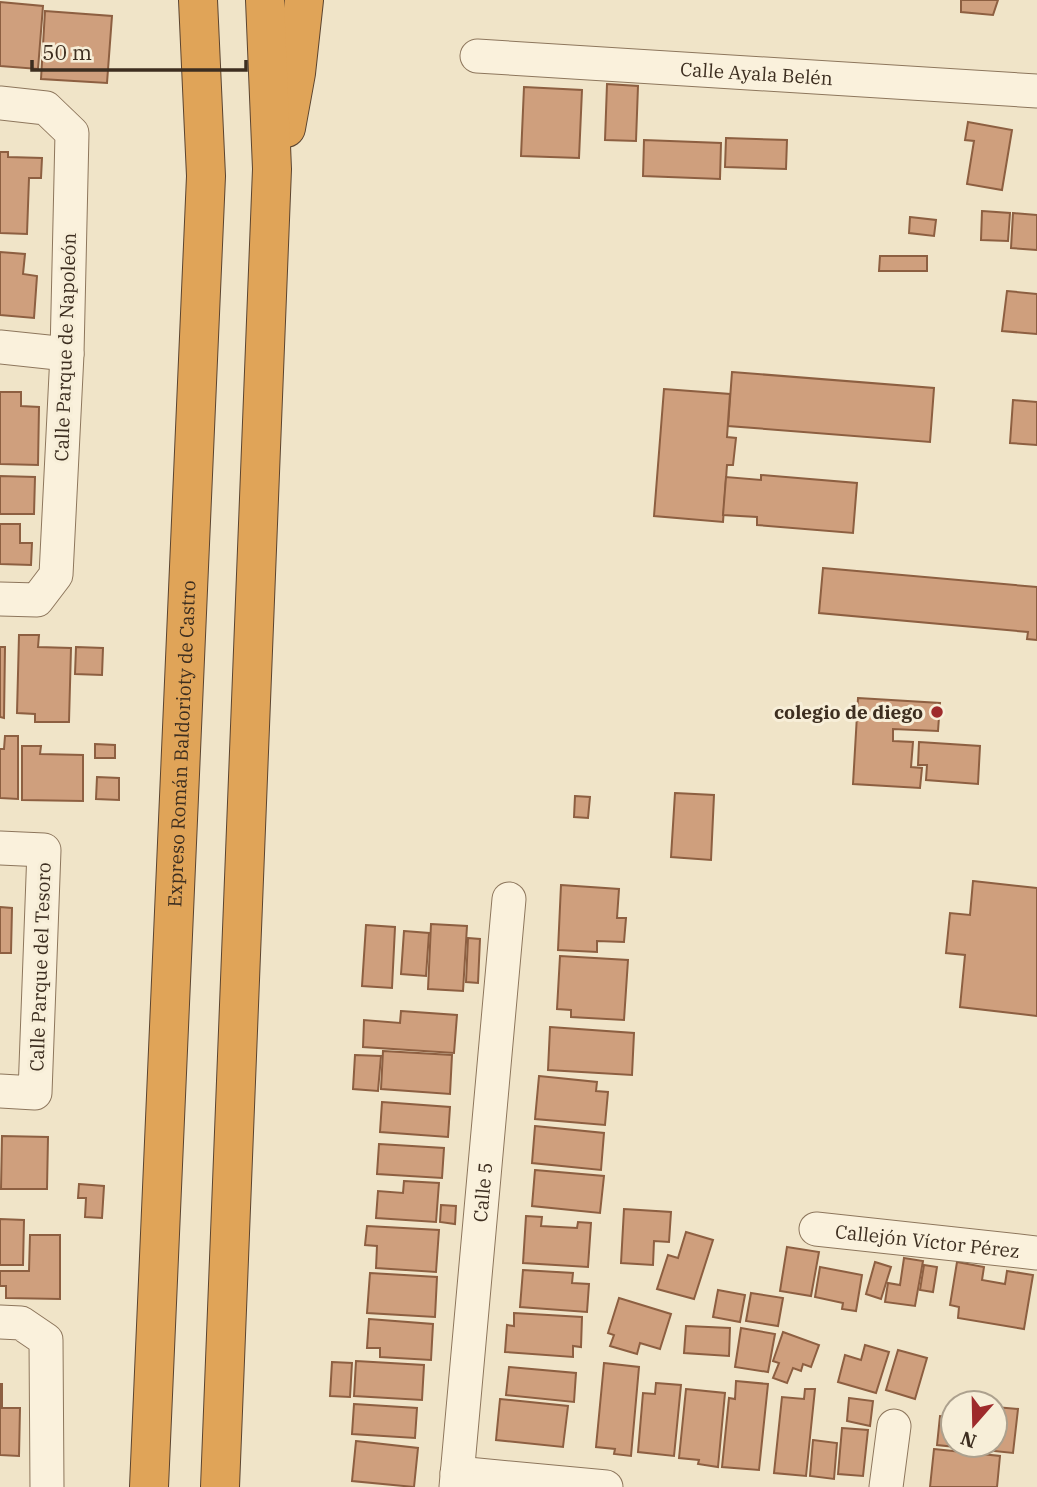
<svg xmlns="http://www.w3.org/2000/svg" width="1037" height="1487" font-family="'IBM Plex Serif',serif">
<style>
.building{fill:#cf9f7d;stroke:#8d5f41;stroke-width:2}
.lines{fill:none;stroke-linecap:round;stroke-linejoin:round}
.street-casing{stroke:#8d765c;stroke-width:35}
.highway-casing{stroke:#5b4430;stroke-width:40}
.street{stroke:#faf1dc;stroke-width:33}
.highway{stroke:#e0a458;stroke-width:38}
.poi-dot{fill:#9e2a2b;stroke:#f7eed8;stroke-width:2.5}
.labels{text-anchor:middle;stroke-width:6;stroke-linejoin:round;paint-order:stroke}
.street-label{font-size:19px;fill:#3d2e20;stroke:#f7eed8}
.poi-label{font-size:19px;font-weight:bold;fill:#3d2e20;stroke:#f7eed8;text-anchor:end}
</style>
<rect width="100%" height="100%" fill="#f0e4c8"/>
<g class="building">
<path d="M961,0h37l-5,15 -32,-3z"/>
<path d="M0,2l43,4 -5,63 -38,-3z"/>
<path d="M45,11l67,5 -5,67 -66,-4z"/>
<path d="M607,84l31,2 -2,55 -31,-1z"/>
<path d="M524,87l58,3 -3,68 -58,-2z"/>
<path d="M968,122l44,8 -10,60 -35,-6 7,-43 -9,-1z"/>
<path d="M726,138l61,2 -1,29 -61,-2z"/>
<path d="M644,140l77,3 -1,36 -77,-3z"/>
<path d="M0,152h8v5l34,1 -1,20h-12l-2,56 -27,-1z"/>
<path d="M982,211l28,2 -2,28 -27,-1z"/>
<path d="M1013,213l24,2v35l-26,-2z"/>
<path d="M910,217l26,3 -2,16 -25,-3z"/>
<path d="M0,252l25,2 -2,20 14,2 -3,42 -34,-3z"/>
<path d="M880,256h47v15h-48z"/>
<path d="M1007,291l30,3v40l-35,-3z"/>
<path d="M732,372l202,16 -4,54 -202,-16z"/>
<path d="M664,389l66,5 -3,43 9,1 -3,27h-6l-4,57 -69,-6z"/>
<path d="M0,392h21v14l18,1 -1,58 -38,-1z"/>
<path d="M1013,400l24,2v43l-27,-2z"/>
<path d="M761,475l96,8 -4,50 -96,-8v-8l-34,-2 3,-38 35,3z"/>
<path d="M0,476l35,1 -1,37h-34z"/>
<path d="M0,524h20v19h12l-1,22 -31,-1z"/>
<path d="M823,568l214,19v53l-10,-1 1,-7 -209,-19z"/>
<path d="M19,635h20l-1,12 33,1 -2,74h-34v-8l-18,-1z"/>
<path d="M0,647h5l-1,71 -4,-1z"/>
<path d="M76,647l27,1 -1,27 -27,-1z"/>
<path d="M858,698l82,5 -2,28 -45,-2v12l20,1 -2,25 11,1 -2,20 -67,-4z"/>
<path d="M5,736h13v63l-18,-1v-49h4z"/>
<path d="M919,742l61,4 -2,38 -52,-4 1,-15h-9z"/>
<path d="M95,744l20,1v13h-20z"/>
<path d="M22,746h19l-1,8 43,1v46l-61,-1z"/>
<path d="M97,777l22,1v22l-23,-1z"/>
<path d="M675,793l39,2 -3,65 -40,-3z"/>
<path d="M575,796l15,1 -2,21 -14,-1z"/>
<path d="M973,881l64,7v128l-77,-9 5,-52 -19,-2 4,-40 20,2z"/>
<path d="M561,885l58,4 -2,29h9l-2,24 -27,-1v11l-39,-2z"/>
<path d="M0,907l12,1 -1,45h-11z"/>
<path d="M431,924l36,2 -4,65 -35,-2z"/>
<path d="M366,925l29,2 -3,61 -30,-2z"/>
<path d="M404,931l25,2 -3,43 -25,-2z"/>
<path d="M468,938l12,1 -2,44 -12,-1z"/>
<path d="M560,956l68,4 -4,60 -53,-3v-7l-14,-1z"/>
<path d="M401,1011l56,4 -3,38 -91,-6 1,-27 36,3z"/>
<path d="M550,1027l84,6 -2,42 -84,-5z"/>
<path d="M383,1051l69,4 -2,39 -69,-5z"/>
<path d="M355,1055l26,1 -3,35 -25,-2z"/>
<path d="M539,1076l58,6 -1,9 12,1 -3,33 -70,-6z"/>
<path d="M382,1102l68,5 -2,30 -68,-5z"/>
<path d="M535,1126l69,7 -3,37 -69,-7z"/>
<path d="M2,1136l46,1 -1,52h-46z"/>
<path d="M379,1144l65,4 -2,30 -65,-4z"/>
<path d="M535,1170l69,6 -4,37 -68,-7z"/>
<path d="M404,1181l35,2 -3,39 -60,-4 2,-27 25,2z"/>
<path d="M79,1184l25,2 -2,32 -17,-1 1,-19h-8z"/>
<path d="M441,1205l15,1 -1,18 -15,-2z"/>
<path d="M624,1209l47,3 -2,30 -15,-1 -1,24 -32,-2z"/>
<path d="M526,1216l16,1 -1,9 36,2 1,-6 13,1 -3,44 -65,-4z"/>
<path d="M0,1219l24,1 -1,45h-23z"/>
<path d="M367,1226l72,4 -3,42 -60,-4 1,-22 -12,-1z"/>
<path d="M686,1232l27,8 -19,59 -37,-10 11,-34 10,3z"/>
<path d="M30,1235h30v64l-54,-1v-12h-6v-15h29z"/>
<path d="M787,1247l32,5 -8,44 -31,-5z"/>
<path d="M904,1258l19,3 -8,45 -30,-4 3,-19 12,2z"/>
<path d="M875,1262l16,5 -10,32 -15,-5z"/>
<path d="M957,1262l27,5 -2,13 23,4 2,-13 26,4 -9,54 -66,-11 1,-11 -9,-2z"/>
<path d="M924,1265l13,2 -4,25 -13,-2z"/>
<path d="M820,1267l42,8 -6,36 -14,-2 1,-6 -28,-6z"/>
<path d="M523,1270l50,3 -1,10 17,1 -2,28 -67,-5z"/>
<path d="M370,1273l67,4 -2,40 -68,-4z"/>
<path d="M718,1290l27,5 -5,27 -27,-5z"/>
<path d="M751,1293l32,5 -5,28 -32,-5z"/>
<path d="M619,1298l52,16 -11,35 -20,-6 -3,11 -27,-8 4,-11 -6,-2z"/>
<path d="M514,1313l68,4 -1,30 -8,-1v11l-68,-5 2,-27 7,1z"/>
<path d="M369,1319l64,5 -2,36 -51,-3v-9h-13z"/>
<path d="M686,1326l44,2 -1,28 -45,-3z"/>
<path d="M741,1328l34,6 -7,38 -33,-5z"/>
<path d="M783,1332l36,13 -8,22 -8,-3 -2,7 -8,-3 -6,15 -14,-5 6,-15 -6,-2z"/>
<path d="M865,1345l24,7 -13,41 -38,-11 7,-27 16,5z"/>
<path d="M898,1350l29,8 -12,41 -29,-9z"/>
<path d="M356,1361l68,4 -2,35 -68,-4z"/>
<path d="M332,1362l20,1 -2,34 -20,-1z"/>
<path d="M604,1363l35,4 -8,89 -17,-2 1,-5 -19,-2z"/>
<path d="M509,1367l67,6 -2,29 -68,-7z"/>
<path d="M736,1381l32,3 -9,86 -37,-3 7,-69 6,1z"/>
<path d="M656,1383l25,2 -7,71 -36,-4 5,-59 12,1z"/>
<path d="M0,1384h2v24h18l-1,48 -19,-1z"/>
<path d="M686,1389l39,4 -7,74 -20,-3 1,-4 -20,-2z"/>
<path d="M805,1389h10l-9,87 -32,-3 8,-76 22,2z"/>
<path d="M849,1398l24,3 -3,25 -23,-5z"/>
<path d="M500,1399l68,7 -5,41 -67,-7z"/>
<path d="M354,1404l63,4 -2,30 -63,-4z"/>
<path d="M995,1407l23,2 -5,44 -76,-8 3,-29 13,1v28h42z"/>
<path d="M842,1428l26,2 -5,46 -25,-2z"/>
<path d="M813,1440l24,3 -3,36 -24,-3z"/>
<path d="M356,1441l62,7 -4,39 -62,-6z"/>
<path d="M934,1449l66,7 -3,31h-67z"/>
</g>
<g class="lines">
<g class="street-casing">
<g id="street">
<path id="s1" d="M477,56l560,35"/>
<path d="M0,103l46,5 26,25 -5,221 -11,221 -19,25 -37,-1"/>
<path d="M0,347l67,7"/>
<path d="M0,848l44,2 -9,243 -35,-2"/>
<path id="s2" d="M816,1229l221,24"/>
<path d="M0,1322l21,1 25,17 1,147"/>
<path d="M457,1473l149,14"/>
<path id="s3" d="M456,1487l53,-588"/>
<path d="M886,1487l8,-61"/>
</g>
</g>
<g class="highway-casing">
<g id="highway">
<path d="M286,128l10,-55 8,-73"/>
<path id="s4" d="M149,1487l57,-1311 -8,-176"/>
<path d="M220,1487l52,-1318 -7,-169"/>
</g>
</g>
<use href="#street" class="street"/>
<use href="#highway" class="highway"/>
</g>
<circle class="poi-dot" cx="937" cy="712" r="7"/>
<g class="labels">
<g class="street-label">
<text dy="7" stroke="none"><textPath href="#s1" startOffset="280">Calle Ayala Belén</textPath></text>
<text transform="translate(65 347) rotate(-88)" y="7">Calle Parque de Napoleón</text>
<text dy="7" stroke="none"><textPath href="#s4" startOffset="744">Expreso Román Baldorioty de Castro</textPath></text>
<text transform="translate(40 967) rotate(-88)" y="7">Calle Parque del Tesoro</text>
<text dy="7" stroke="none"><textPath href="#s3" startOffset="296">Calle 5</textPath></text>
<text dy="7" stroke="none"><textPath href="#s2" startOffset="112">Callejón Víctor Pérez</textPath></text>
</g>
<g class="poi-label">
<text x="923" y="719">colegio de diego</text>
</g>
</g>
<g transform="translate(974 1424) rotate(200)"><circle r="33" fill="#f7eed8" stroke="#ada18e" stroke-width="2"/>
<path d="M0-5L12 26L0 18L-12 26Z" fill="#9e2a2b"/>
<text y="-10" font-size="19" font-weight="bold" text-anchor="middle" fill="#3d2e20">N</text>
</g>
<path d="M32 60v10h214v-10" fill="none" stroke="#3d2e20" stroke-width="3.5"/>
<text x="42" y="60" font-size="21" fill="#3d2e20" stroke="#f7eed8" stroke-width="5" paint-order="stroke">50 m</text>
</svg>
